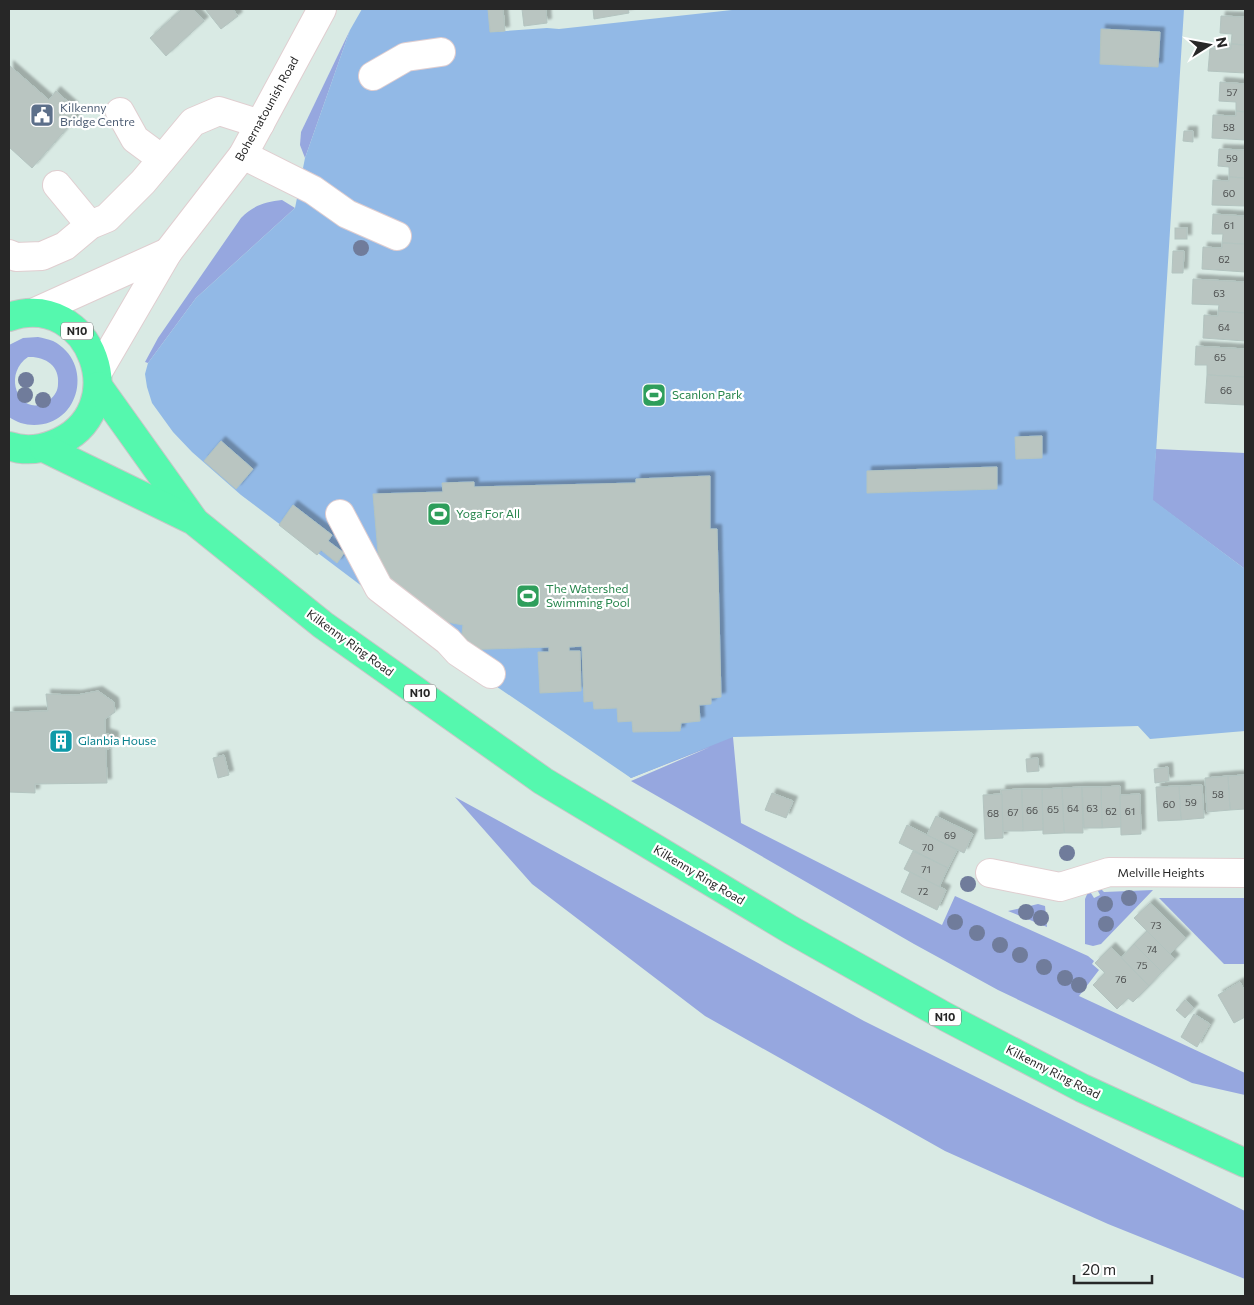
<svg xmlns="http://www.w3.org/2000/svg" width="1254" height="1305" font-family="Commissioner,sans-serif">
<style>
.green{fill:#96a7df;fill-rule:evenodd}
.pitch{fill:#92b9e6}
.building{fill:#b9c5c1;stroke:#b3c4c0;filter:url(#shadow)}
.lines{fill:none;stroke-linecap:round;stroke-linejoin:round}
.minor-casing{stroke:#e0ced0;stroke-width:30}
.highway-casing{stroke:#c7c7c7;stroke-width:30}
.minor{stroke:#fff;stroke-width:28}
.highway{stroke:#55f8ae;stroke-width:28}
.tree{fill:#707c9b}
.labels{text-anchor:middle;stroke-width:4.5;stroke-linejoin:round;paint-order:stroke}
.number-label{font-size:10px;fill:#4c4e4e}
.shield{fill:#fff;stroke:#686868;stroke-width:1}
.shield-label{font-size:11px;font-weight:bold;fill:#272727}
.service-label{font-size:12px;fill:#4e5e75;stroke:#fff;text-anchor:start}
.street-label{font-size:12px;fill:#272727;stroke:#fff}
.leisure-label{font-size:12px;fill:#27864d;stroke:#fff;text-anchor:start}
.culture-label{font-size:12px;fill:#0d838f;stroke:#fff;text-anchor:start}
</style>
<defs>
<filter id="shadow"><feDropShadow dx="4.5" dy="-4.5" stdDeviation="1" flood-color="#0004"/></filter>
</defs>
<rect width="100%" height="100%" fill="#d9eae4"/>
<g class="green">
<path d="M350,30l-45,128 -5,-13 1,-13z"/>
<path d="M282,200l13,8 -99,90 -48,65 -3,-1 13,-24 83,-120c12,-13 25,-16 41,-18z"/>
<path d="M38,337c5,1 10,2 15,4 41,21 28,84 -19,84 -9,0 -18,-3 -25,-8v-72l14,-7zM28,357c16,-1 32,8 30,27 0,6 -3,12 -9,16 -27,21 -49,-24 -21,-43z"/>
<path d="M1156,449l89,4v116l-93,-69z"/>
<path d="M733,737l8,86 201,102 13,-29 133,60 6,5 -2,3 7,6 -20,26 166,77v22l-53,-12 -194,-93 -84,-46 -283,-163 79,-34 -79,31 -46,-39z"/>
<path d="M455,797l409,224 381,190v68l-137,-55 -163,-73 -240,-135 -173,-132z"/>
<path d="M1098,886l6,6 49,-2 -52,54 -8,2 -8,-2v-45l4,-9 5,8 6,-3 -4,-8z"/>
<path d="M1159,898h86v66h-21z"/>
<path d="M1038,904l7,2 2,21 -39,-16z"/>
</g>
<path class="pitch" d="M362,9h126l3,23 56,-4 12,1 182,-20h443l-31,491 92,69v162l-95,8 -12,-13 -405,11 -102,41 -150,-102 -240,-181 -49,-43 -19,-20 -21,-29 -5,-16 -2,-13 3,-11 48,-65 99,-90 10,-50 45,-128z"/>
<g class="building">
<path d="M182,9h11l11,12 -38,35 -16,-18z"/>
<path d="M205,9h28l5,7 -17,13z"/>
<path d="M488,9h15l2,22 -15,1z"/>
<path d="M522,9h24l1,14 -23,3z"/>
<path d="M593,9h35l1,4 -35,6z"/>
<path d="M1221,16l24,1v28l-14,-1 1,-10 -12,-1z"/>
<path d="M1101,29l59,3 -2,35 -58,-3z"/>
<path d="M1231,44l14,1v28l-37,-2 2,-23 21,1z"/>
<path d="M9,65l40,35 7,-9 18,16 -3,4 6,6 -45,51 -23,-21z"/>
<path d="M1220,82l25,2v28l-9,-1v-9l-17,-1z"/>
<path d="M1236,111l9,1v28l-33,-2 1,-23 23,1z"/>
<path d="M1184,131h9v11l-10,-1z"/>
<path d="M1219,149l26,1v28l-16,-1v-10l-11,-1z"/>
<path d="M1229,177l16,1v28l-33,-1 1,-25 16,1z"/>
<path d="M1213,214l32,2v28l-23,-1 1,-9h-11z"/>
<rect x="1175" y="228" width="12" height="11"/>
<path d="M1222,243l23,1v28l-43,-3 1,-22 19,1z"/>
<path d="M1173,251h11l-1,22h-11z"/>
<path d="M1193,279l52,3v31l-27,-2 1,-6 -27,-1z"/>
<path d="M1218,311l27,2v28l-42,-3 1,-23 14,1z"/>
<path d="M1196,346l49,3v28l-38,-2v-10h-12z"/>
<path d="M1207,375l38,2v28l-40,-2z"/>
<path d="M1042,436v22l-26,1 -1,-22z"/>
<path d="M221,441l32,28 -17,20 -32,-28z"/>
<path d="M997,467v22l-130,4v-22z"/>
<path d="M710,476v53h7l4,168 -10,1v6l-12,1 1,16 -19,2 -1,8 -47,1 -1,-11 -14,1 -1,-14 -23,1 -1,-8 -9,1 -2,-56 -13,1v4h11l1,40 -41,2 -2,-41h11v-5l-89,3 3,-25 -27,-5 -45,-36 -12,-20 -6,-70 70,-2 -1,-9 32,-1v5l162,-4v-4z"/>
<path d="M293,505l39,30 -4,6 16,12 -7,10 -16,-13 -4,5 -38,-30z"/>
<path d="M98,691l16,11 1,10 -10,7v14l9,3v10l-8,4 1,33 -72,1v9l-26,-1v-80l39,-1 -2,-17 31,1z"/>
<path d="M224,755l5,20 -11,3 -5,-20z"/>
<path d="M1038,758l1,13 -12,1 -1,-13z"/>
<path d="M1168,767l1,14 -14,2 -1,-14z"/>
<path d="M1245,775v34l-15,1 -2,-34z"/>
<path d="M1228,776l2,34 -23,2 -2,-34z"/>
<path d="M1202,785l2,33 -23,2 -2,-34z"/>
<path d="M1120,786l1,41 -19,1 -1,-41z"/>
<path d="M1179,786l2,34 -23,1 -2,-34z"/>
<path d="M1082,787l1,46h-19l-2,-45z"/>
<path d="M1082,787h19l1,41h-18z"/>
<path d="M1062,788l2,45 -21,1 -1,-45z"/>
<path d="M1022,789l1,42h-20l-2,-41z"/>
<path d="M1022,789h20l1,41 -20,1z"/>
<path d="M772,793l21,8 -7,17 -21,-8z"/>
<path d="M1002,794l1,44 -18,1 -2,-44z"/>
<path d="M1140,794l1,40 -20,1 -1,-40z"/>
<path d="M936,816l37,18 -9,19 -37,-18z"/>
<path d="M907,825l50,25 -9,18 -49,-25z"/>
<path d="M913,851l35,17 -9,19 -35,-18z"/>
<path d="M910,872l36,18 -9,20 -36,-18z"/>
<path d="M1150,903l36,35 -16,16 -36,-36z"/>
<path d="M1147,931l28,28 -13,13 -28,-28z"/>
<path d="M1134,944l28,28 -13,14 -28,-28z"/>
<path d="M1111,947l38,39 -16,16 -5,-4 -11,11 -24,-24 12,-12 -10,-10z"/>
<path d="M1240,982l5,9v26l-11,6 -16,-28z"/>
<path d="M1185,1000l9,8 -9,10 -9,-8z"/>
<path d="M1194,1014l16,10 -13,23 -16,-10z"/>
</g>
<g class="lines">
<g class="minor-casing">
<g id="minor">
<path d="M373,76l33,-19 35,-5"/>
<path d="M120,112l15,27 27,20"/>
<path d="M243,155l70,35 34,24 50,22"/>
<path d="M57,185l33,40"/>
<path d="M9,254l7,3 26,-1 23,-10 25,-21 17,-7 36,-36 50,-60 26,-11 41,13"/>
<path d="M35,312l133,-60"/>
<path d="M98,372l70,-120 75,-97 79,-146"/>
<path d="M340,514l39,74 69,53 10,11 33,22"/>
<path d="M990,873l70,14 49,-15 136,1"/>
</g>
</g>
<g class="highway-casing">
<g id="highway">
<path d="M9,317c82,-28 127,95 45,127 -15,6 -31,7 -45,2"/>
<path d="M98,386l95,133"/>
<path d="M44,448l150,73 129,104 220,156 248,149 155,87 136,71 163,75"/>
</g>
</g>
<use href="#minor" class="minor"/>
<use href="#highway" class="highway"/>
</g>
<g class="tree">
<circle cx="361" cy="248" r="8"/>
<circle cx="26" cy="380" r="8"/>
<circle cx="25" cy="395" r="8"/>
<circle cx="43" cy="400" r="8"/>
<circle cx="1067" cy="853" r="8"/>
<circle cx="968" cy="884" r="8"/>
<circle cx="1129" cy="898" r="8"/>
<circle cx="1105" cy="904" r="8"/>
<circle cx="1026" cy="912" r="8"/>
<circle cx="1041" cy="918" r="8"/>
<circle cx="955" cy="922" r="8"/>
<circle cx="1106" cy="924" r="8"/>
<circle cx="977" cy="933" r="8"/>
<circle cx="1000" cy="945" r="8"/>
<circle cx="1020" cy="955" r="8"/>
<circle cx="1044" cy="967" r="8"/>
<circle cx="1065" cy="978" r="8"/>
<circle cx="1079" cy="985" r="8"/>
</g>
<defs>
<g id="civic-square" transform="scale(1.25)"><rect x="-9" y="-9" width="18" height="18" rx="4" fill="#5c6f8a" stroke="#fff"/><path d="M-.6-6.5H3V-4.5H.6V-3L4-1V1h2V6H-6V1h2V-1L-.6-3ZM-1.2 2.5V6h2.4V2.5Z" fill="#fff"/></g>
<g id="stadium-square" transform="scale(1.25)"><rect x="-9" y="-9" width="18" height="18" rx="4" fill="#2e9e5b" stroke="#fff"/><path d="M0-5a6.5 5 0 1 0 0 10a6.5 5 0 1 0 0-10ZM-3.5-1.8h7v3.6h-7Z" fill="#fff"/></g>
<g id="building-square" transform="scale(1.25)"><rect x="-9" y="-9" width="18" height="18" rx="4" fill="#0f9aa8" stroke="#fff"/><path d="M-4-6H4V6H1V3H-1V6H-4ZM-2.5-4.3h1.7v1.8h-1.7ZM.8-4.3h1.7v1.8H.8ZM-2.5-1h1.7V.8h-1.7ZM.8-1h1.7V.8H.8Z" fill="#fff"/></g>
</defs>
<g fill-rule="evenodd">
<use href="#civic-square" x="42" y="115"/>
<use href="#stadium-square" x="654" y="395"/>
<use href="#stadium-square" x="439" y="514"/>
<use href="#stadium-square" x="528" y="596"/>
<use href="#building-square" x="61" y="741"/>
</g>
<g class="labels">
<g class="number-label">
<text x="1232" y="96">57</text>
<text x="1229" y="131">58</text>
<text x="1232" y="162">59</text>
<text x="1229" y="197">60</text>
<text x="1229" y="229">61</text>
<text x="1224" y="263">62</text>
<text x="1219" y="297">63</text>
<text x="1224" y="331">64</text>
<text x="1220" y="361">65</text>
<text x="1226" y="394">66</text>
<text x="1218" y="798">58</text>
<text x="1191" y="806">59</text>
<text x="1169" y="808">60</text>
<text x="1073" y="812">64</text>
<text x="1092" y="812">63</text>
<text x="1053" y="813">65</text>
<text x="1032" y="814">66</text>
<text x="1111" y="815">62</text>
<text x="1130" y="815">61</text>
<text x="1013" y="816">67</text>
<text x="993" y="817">68</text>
<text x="950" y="839">69</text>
<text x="928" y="851">70</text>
<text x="926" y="873">71</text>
<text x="923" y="895">72</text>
<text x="1156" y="929">73</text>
<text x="1152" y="953">74</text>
<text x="1142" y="969">75</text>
<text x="1121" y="983">76</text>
</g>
<g class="shield">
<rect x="61" y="322.5" width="32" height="17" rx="4"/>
<rect x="404" y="684.5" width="32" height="17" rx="4"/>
<rect x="929" y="1008.5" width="32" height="17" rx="4"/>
</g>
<g class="shield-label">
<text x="77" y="335">N10</text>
<text x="420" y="697">N10</text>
<text x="945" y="1021">N10</text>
</g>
<g class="service-label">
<text x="60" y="112">Kilkenny<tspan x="60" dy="14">Bridge Centre</tspan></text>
</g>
<g class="street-label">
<text transform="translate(267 109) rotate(-61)" y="4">Bohernatounish Road</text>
<text transform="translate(350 643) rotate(36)" y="4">Kilkenny Ring Road</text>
<text x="1161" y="877">Melville Heights</text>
<text transform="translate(699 875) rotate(31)" y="4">Kilkenny Ring Road</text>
<text transform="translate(1053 1072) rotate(27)" y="4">Kilkenny Ring Road</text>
</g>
<g class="leisure-label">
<text x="672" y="399">Scanlon Park</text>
<text x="456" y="518">Yoga For All</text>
<text x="546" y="593">The Watershed<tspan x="546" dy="14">Swimming Pool</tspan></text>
</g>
<g class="culture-label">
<text x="78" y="745">Glanbia House</text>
</g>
</g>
<rect width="1254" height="1305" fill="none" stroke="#272727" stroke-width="20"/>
<g transform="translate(1209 45) rotate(79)" stroke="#ffffff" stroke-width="4" paint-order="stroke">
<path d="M0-4L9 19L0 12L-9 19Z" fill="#272727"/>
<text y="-8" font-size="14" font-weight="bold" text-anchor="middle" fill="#272727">N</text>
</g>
<path d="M1074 1275v8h78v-8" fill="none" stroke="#272727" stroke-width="2.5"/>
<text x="1082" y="1275" font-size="15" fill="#272727" stroke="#ffffff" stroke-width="4" paint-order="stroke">20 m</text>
</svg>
